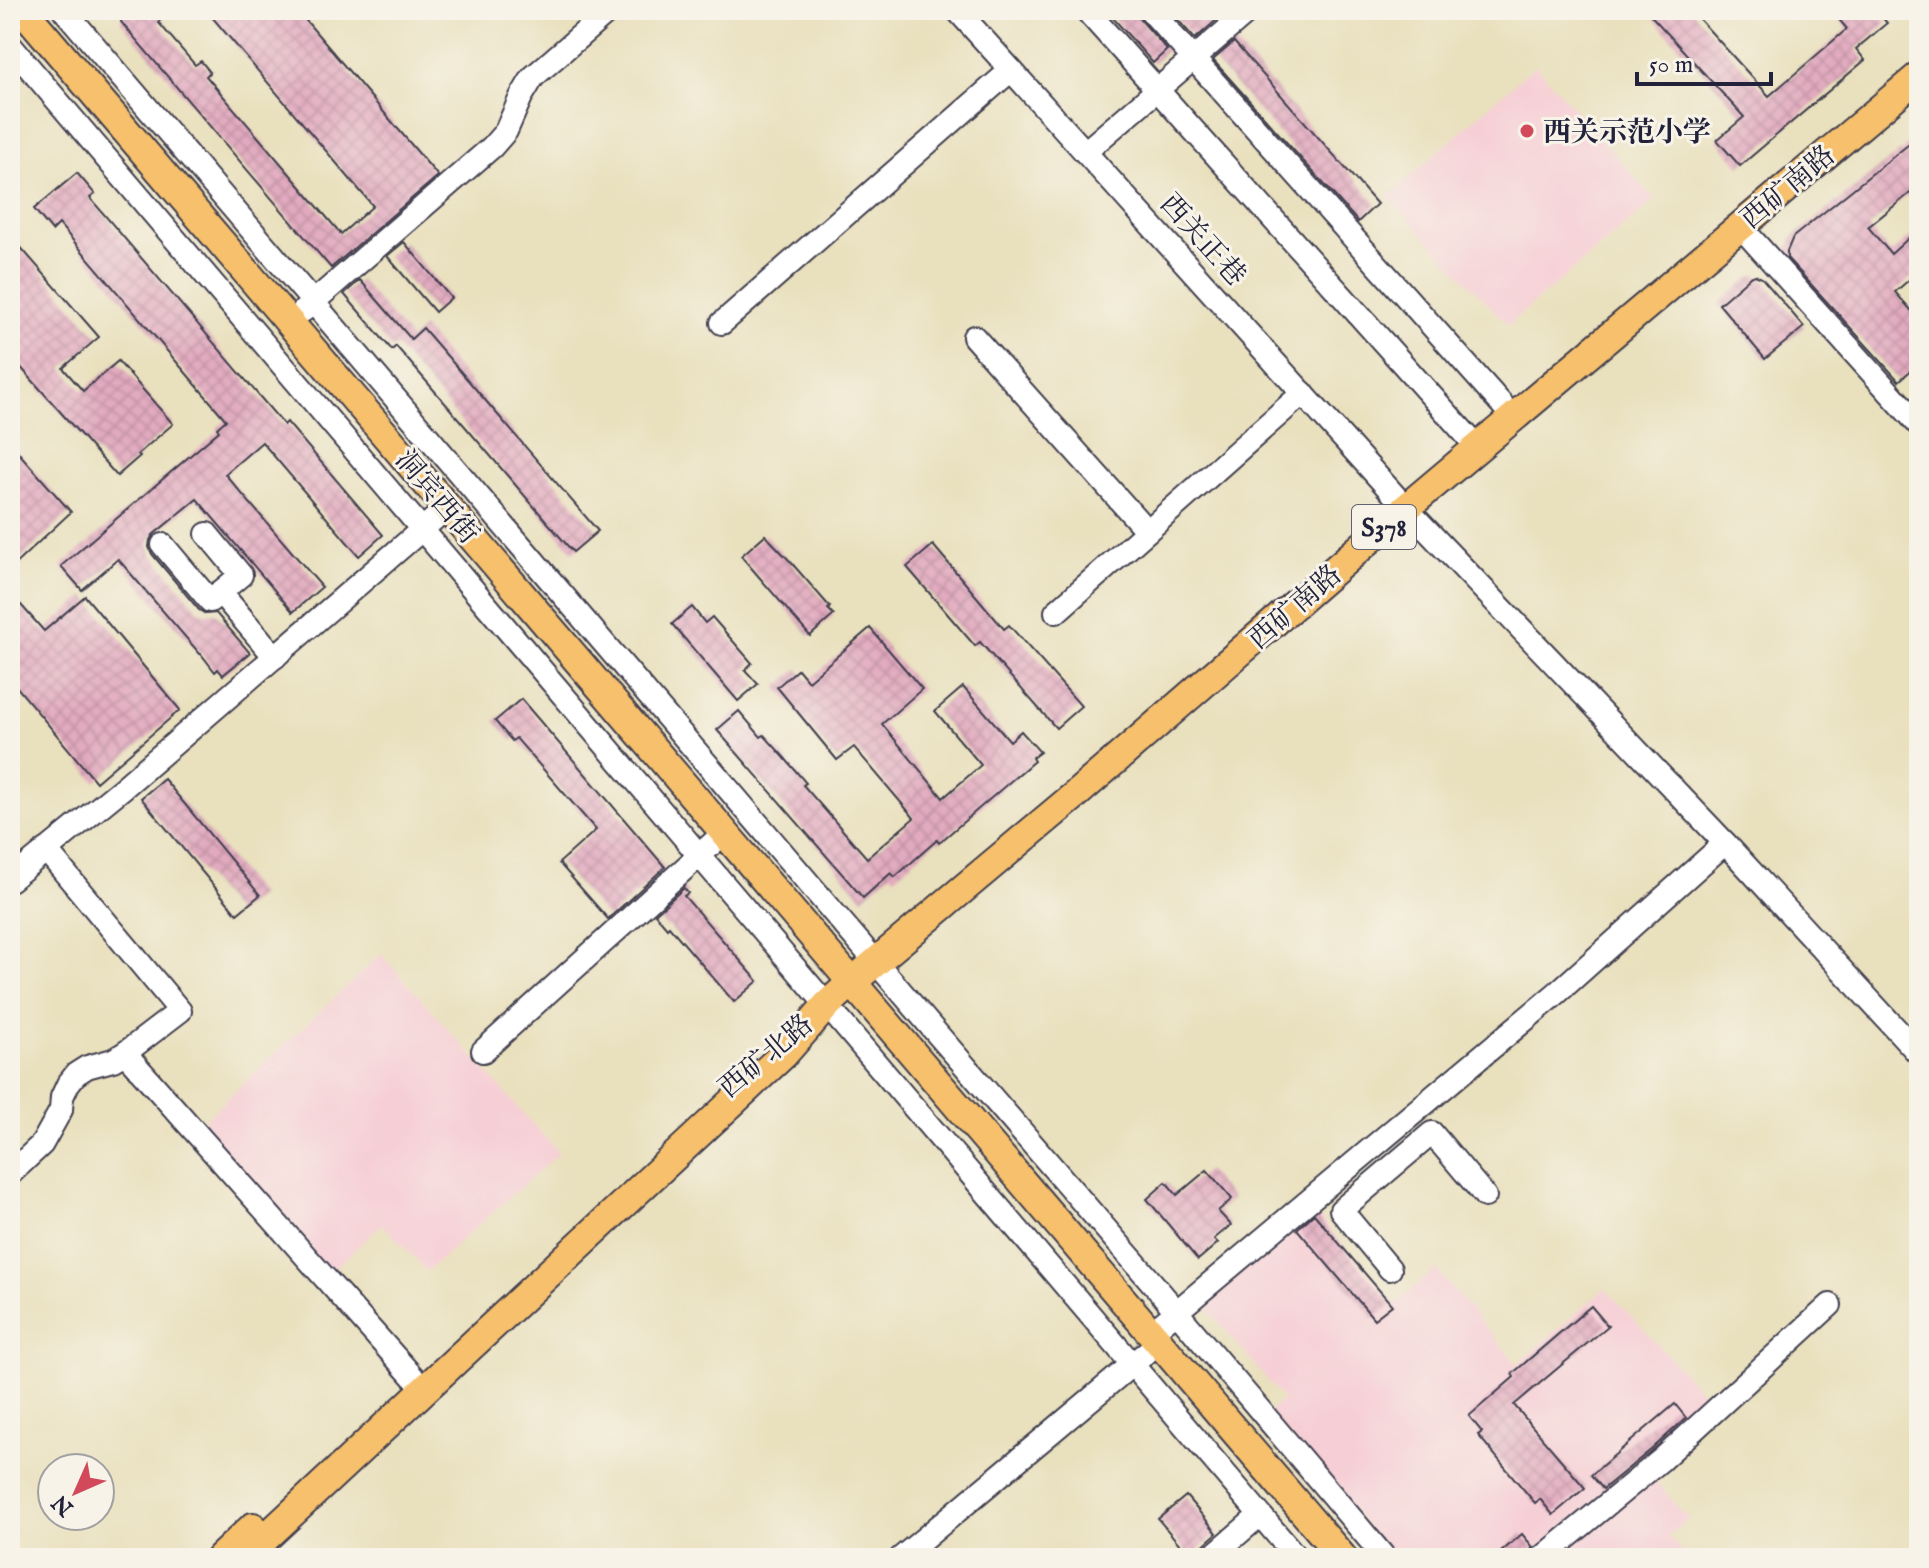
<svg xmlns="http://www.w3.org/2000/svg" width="1929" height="1568" font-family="'IM FELL English','Noto Serif SC',serif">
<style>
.built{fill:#f6cfd6}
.building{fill:url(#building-cross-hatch)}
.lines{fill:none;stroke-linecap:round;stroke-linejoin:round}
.minor-casing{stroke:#403e4e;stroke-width:26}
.major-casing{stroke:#403e4e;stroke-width:32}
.minor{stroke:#fff;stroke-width:22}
.major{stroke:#f7c06c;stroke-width:28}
.poi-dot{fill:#d1495b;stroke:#f7f3e8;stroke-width:3}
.labels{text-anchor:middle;stroke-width:6;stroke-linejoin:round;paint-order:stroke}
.shield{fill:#f7f3e8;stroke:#62616f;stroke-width:2}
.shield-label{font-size:26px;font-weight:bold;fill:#22223b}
.poi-label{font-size:28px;font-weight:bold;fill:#22223b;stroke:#f7f3e8;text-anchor:start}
.street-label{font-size:28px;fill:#22223b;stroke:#f7f3e8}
</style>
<defs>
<pattern id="building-cross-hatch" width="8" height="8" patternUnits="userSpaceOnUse" patternTransform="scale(2)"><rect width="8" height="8" fill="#e2aabf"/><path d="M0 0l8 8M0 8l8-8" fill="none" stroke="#c292a5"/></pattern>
</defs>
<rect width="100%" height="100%" fill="#f7f3e8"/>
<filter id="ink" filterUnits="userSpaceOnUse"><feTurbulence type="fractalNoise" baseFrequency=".0125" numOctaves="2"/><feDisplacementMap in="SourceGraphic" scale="16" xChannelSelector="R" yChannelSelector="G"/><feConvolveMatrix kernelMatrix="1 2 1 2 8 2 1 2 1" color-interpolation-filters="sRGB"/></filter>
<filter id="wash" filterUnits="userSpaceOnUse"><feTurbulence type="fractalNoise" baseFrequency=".006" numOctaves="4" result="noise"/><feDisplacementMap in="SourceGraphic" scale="32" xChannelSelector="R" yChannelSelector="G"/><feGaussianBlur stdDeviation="1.8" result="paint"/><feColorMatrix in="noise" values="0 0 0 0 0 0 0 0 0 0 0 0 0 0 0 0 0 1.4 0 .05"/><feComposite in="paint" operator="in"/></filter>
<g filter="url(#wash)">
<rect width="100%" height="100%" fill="#e9e0bd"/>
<g class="built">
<path d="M1535,65l120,135 -147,125 -120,-128z"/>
<path d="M381,954l178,199 -132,118 -45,-47 -53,49 -131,-147z"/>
<path d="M1311,1207l83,97 42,-35 81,95 88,-76 109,117 -186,153h-135l-124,-146 14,-13 -83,-99z"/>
<path d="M1649,1474l39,45 -20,17 19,22h-137z"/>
</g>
<g id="blocks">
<g class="building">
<path d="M128,10h45l-15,12 37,43 6,-4 9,11 -4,4 135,158 32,-28 -167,-196h91l141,166 -107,92 -210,-246 1,-7z"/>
<path d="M1106,10h30l4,9 27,31 -14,13z"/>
<path d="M1169,10h59l-33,29z"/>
<path d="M1646,10h45l78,86 78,-67 -16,-19h45l11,13 -31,26 9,11 -125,106 -23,-26 27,-23z"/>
<path d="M1234,42l143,162 -19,18 -145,-162z"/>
<path d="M1919,136v50l-51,41 23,27 21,-19 7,9v27l-24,21 24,27v44l-20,18 -112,-123v-7l6,-14z"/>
<path d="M77,173l18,21 -5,4 194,227 3,-3 96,113 -24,21 -97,-114 -37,32 97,113 -29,25 -96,-113 -44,36 -3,5 -1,7 3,7 47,56 7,4 10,-1 34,40 -27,22 -5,-6 -3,3 -14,-18h-1l-82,-95 -36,31 -21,-24 158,-135 -2,-3 9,-8 -167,-196 -7,7 -18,-22z"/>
<path d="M10,235l89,102 -36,31 20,23 35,-30 55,63 -35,30 2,2 -23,20 -107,-121z"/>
<path d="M404,242l47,56 -16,14 -48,-56z"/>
<path d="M1755,275l7,3 42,49 -39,32 -46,-55 31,-27z"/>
<path d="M360,280l51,59 12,-11 175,203 -25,21 -177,-206 -4,4 -48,-56z"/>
<path d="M10,443l61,69 -61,57z"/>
<path d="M765,535l24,25 41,47 -2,2 6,6 -24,21 -69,-80z"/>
<path d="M933,545l71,84 5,-4 72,81 -25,22 -76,-86 -5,4 -68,-79z"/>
<path d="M85,596l95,114 -84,72 -86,-103v-65l11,-9 23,26z"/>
<path d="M692,607l13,16 7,-6 40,46 -7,7 13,14 -20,17 -66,-77z"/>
<path d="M870,628l52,61 -40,35 61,74 38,-33 -46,-54 28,-24 47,54 11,-10 19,21 -8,6 2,3 -95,82 -2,-3 -42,37 -4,-4 -28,25 -146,-168 22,-19 22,26 3,-2 19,21 23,27 -3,2 64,73 47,-40 -60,-71 -17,13 -60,-73 21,-18 10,12z"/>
<path d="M521,699l144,168 -57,52 -49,-56 37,-33 -80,-92 -4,3 -17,-20z"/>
<path d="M164,779l96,116 -23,19 -96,-116z"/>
<path d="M684,888l4,5 -4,3 74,85 -24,21 -65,-76 -2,2 -12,-14z"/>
<path d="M1207,1170l25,29 -14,12 13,14 -17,14 4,4 -20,17 -51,-61 19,-17 11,13z"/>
<path d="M1314,1214l78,91 -18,14 -77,-90z"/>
<path d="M1591,1306l17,20 -94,79 71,83 -32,27 -13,-16 -5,4 -57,-68 4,-3 -13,-16 45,-39 -2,-3z"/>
<path d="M1675,1404l11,14 -34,31 -49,40 -12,-14z"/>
<path d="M1186,1496l31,37 -17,15 -4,10h-5l-33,-39z"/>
<path d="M1522,1534l11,13 -8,11h-31z"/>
</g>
</g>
</g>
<g filter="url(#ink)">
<use href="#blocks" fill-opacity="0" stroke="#403e4e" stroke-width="2"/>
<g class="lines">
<g class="minor-casing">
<g id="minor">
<path d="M64,10l863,1012 222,257 236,279"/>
<path d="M957,10l449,498 319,335 194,211"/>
<path d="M1086,10l392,438"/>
<path d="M1150,10l364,408"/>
<path d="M10,45l1287,1513"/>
<path d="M1085,152l165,-142"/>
<path d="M1740,226l179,199"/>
<path d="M303,311l189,-164 14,-16 15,-34 12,-20 77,-67"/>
<path d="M722,323l289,-253"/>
<path d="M974,337l173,194"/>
<path d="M163,545l47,56 31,-26 -34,-41"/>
<path d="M220,592l55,65"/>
<path d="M1056,612l247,-219"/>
<path d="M10,880l114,-93 324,-280"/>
<path d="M483,1051l242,-219"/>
<path d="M125,1053l288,324"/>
<path d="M10,1174l32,-30 19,-34 1,-13 6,-13 8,-10 11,-7 26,-7 12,-7 55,-42 -134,-161"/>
<path d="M1390,1269l-49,-59 91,-77 53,63"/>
<path d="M1151,1333l406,-340 168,-150"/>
<path d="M901,1558l258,-216"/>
<path d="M1210,1558l50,-43"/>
<path d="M1542,1558l119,-98 169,-155"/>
</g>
</g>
<g class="major-casing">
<g id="major">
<path d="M23,10l1320,1548"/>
<path d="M220,1558l33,-31"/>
<path d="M244,1558l540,-504 43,-49 25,-23 222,-186 332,-288 513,-432"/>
</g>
</g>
<use href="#minor" class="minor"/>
<use href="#major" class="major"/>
</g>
</g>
<circle class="poi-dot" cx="1527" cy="131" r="8"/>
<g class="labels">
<rect class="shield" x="1352" y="505" width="64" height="44" rx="6"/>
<g class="shield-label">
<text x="1384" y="536">S378</text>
</g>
<g class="poi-label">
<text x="1543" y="141">西关示范小学</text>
</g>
<g class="street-label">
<text transform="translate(1787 186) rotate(-40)" y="10">西矿南路</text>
<text transform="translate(1204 239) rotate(48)" y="10">西关正巷</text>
<text transform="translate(438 496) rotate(50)" y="10">洞宾西街</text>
<text transform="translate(1294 606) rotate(-41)" y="10">西矿南路</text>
<text transform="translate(765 1055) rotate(-40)" y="10">西矿北路</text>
</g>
</g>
<rect width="1929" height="1568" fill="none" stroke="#f7f3e8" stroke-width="40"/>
<g transform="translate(76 1492) rotate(225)"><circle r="38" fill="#f7f3e8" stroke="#a29fa3" stroke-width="2"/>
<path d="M0-6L14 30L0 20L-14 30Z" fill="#d1495b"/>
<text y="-12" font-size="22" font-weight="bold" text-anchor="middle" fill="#22223b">N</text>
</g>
<path d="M1637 72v12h134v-12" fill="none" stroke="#22223b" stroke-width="4"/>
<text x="1649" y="72" font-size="24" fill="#22223b" stroke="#f7f3e8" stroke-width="6" paint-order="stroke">50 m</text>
</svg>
